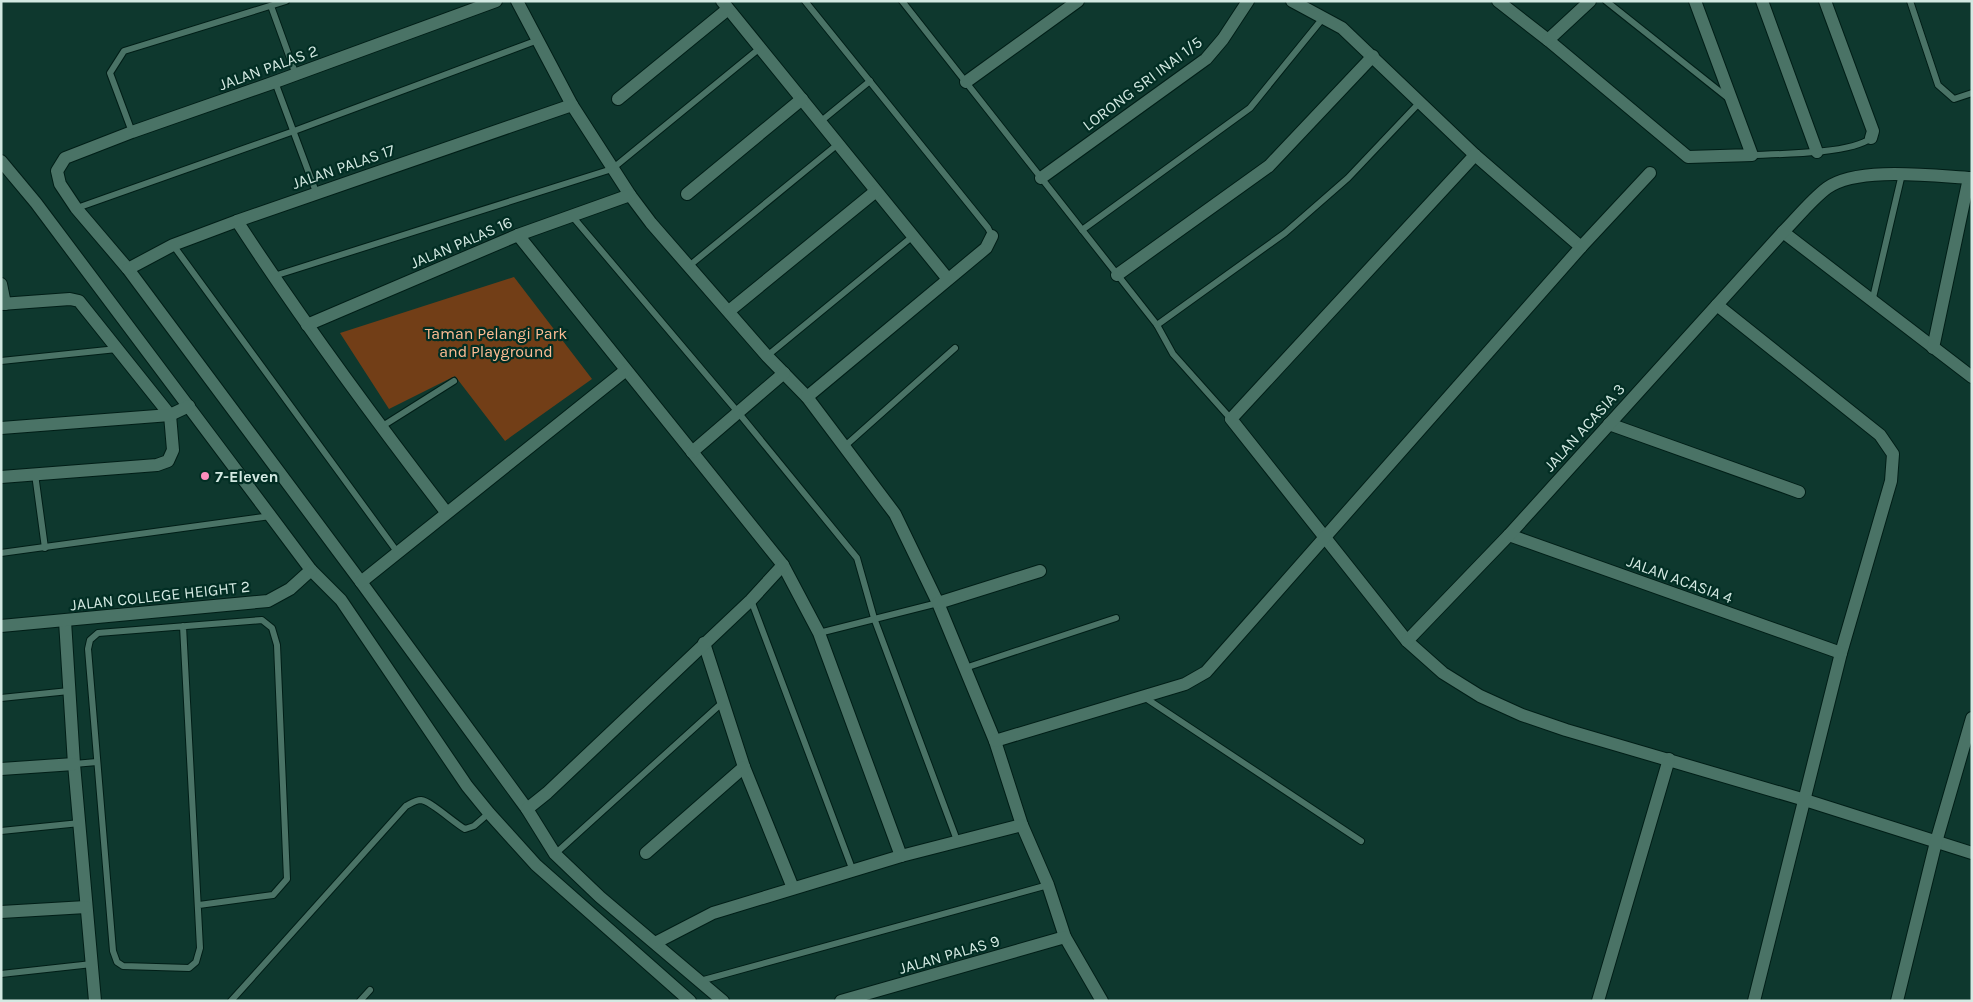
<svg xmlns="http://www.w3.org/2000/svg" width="1973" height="1002" font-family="Karla,sans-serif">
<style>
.green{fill:#723e17}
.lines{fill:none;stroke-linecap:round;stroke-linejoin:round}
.service-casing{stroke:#001e17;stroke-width:8}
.minor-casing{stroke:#001e17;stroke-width:14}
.service{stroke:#4a7366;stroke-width:6}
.minor{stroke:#4a7366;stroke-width:12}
.poi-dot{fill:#fd8ebe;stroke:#022e24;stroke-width:2}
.labels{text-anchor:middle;stroke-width:4.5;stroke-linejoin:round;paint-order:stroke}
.street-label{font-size:16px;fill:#d3e9e2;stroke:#022e24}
.park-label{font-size:16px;fill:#febd94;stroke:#022e24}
.poi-label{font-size:16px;font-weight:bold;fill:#d3e9e2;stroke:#022e24;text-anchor:start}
</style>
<rect width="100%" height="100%" fill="#0e382e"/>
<path class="green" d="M514,277l78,102 -87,62 -50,-65 -66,33 -49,-76z"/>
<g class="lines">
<g class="service-casing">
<g id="service">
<path d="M805,1l183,227 4,8"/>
<path d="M902,1l255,324 16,29 58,65"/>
<path d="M1606,1l122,97"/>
<path d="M1910,1l28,84 16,14 18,-6"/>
<path d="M271,6l25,69"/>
<path d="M275,82l41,110"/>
<path d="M820,122l50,-41"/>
<path d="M132,132l-22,-59 14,-22 162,-50"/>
<path d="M1752,155c27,-1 99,-1 119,-17"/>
<path d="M77,208l217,-77 244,-91"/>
<path d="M572,216l165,195 120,147 17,60 84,225"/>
<path d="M1082,230l168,-122 73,-90"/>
<path d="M173,245l225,308"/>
<path d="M689,266l149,-122"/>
<path d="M274,276l338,-107 148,-121"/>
<path d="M1872,302l30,-128"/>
<path d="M1157,325l128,-92 63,-55 72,-76"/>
<path d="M767,356l146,-120"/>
<path d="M1,361l116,-12"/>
<path d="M381,427l73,-46"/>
<path d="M845,446l110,-98"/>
<path d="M35,474l10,74"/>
<path d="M1,553l270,-37"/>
<path d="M751,600l102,271"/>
<path d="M183,626l17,322 -4,14 -7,6 -66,-2 -6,-4 -4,-11 -25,-302 2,-9 8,-7 164,-13 10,8 5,17 10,234 -14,16 -74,10"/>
<path d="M819,633l119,-30"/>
<path d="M965,668l151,-50"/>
<path d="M1144,697l217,144"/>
<path d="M1,698l68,-7"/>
<path d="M74,764l23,-2"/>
<path d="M1,831l79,-8"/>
<path d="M555,854l168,-152"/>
<path d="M1,974l91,-10"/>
<path d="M700,981l348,-96"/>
<path d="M231,1001l175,-195c4,-2 9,-6 15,-6 10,1 33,23 44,29l9,-3 15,-13"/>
<path d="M360,1001l10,-11"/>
</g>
</g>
<g class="minor-casing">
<g id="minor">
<path d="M496,1l-221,81 -143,50 -67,26 -8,13 3,13 16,24 52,61 233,313 166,227 28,45 45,43 123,104"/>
<path d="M517,1l55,104 58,90 21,28 116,133 40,41 88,117 43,89 57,138 27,84 26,60 17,52 37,64"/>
<path d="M722,1l225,277"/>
<path d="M1292,1l50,27 133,127 106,92"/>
<path d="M1498,1l50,39 140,117 64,-2 -57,-154"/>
<path d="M1762,1l55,151"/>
<path d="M1825,1l48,130 -2,7"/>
<path d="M1548,40l42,-39"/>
<path d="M966,82l112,-81"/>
<path d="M618,99l110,-90"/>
<path d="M1475,155l-244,264 176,222 36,32 37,23 42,19 44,15 239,70 167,53"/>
<path d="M1,161l35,42 275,367 30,30 126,186 22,27 47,52 154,136"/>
<path d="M1041,178l165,-119 17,-20 25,-38"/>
<path d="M687,194l115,-95"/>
<path d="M237,221c65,100 136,196 209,291"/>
<path d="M1783,232l189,145"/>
<path d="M518,235l265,330 36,68 82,223"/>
<path d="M128,269l45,-24 64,-24 335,-116"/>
<path d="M1117,275l152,-109 104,-110"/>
<path d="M1,284l4,20"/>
<path d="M1,304l69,-5 9,2 91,114 3,35 -5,11 -11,4 -156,12"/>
<path d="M1717,305l163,130 13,19 -2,27 -50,172 -87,348"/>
<path d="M729,311l147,-120"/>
<path d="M307,325l211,-90 112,-40"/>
<path d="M1933,348l36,-170"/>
<path d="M807,397l179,-149 6,-12"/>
<path d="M1609,424l190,68"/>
<path d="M1,428l169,-13 19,-9"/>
<path d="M692,452l92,-79"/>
<path d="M1509,535l332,118"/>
<path d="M361,582l265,-212"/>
<path d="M938,603l102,-32"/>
<path d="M65,621l9,143 21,237"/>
<path d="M1,626l267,-25 22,-12 21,-19"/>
<path d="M1407,641l102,-106 274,-303c14,-14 28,-32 44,-44 30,-22 107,-12 145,-10"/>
<path d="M704,643l40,124 49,121"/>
<path d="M995,741l190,-57 21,-12 375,-425 69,-74"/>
<path d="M1,769l73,-5"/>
<path d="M527,809l20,-16 204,-193 32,-35"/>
<path d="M646,853l98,-86"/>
<path d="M1,912l85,-5"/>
<path d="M655,943l58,-30 188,-57 121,-31"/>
<path d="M841,1001l224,-64"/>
<path d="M1598,1001l71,-242"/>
<path d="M1897,1001l39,-159 36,-124"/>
</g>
</g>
<use href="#service" class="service"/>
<use href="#minor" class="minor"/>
</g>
<circle class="poi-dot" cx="205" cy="476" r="5"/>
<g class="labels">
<g class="street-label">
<text transform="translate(268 67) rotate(-20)" y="6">JALAN PALAS 2</text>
<text transform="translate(1142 83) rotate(-37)" y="6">LORONG SRI INAI 1/5</text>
<text transform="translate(343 166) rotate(-19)" y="6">JALAN PALAS 17</text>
<text transform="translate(461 242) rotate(-23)" y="6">JALAN PALAS 16</text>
<text transform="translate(1584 427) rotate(-48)" y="6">JALAN ACASIA 3</text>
<text transform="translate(1680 579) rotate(20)" y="6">JALAN ACASIA 4</text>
<text transform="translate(160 595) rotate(-6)" y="6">JALAN COLLEGE HEIGHT 2</text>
<text transform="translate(949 954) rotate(-16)" y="6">JALAN PALAS 9</text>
</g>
<g class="park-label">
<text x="496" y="339">Taman Pelangi Park<tspan x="496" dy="18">and Playground</tspan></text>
</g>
<g class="poi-label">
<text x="215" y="482">7-Eleven</text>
</g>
</g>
<rect width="1973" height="1002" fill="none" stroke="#d3e9e2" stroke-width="5"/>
</svg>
